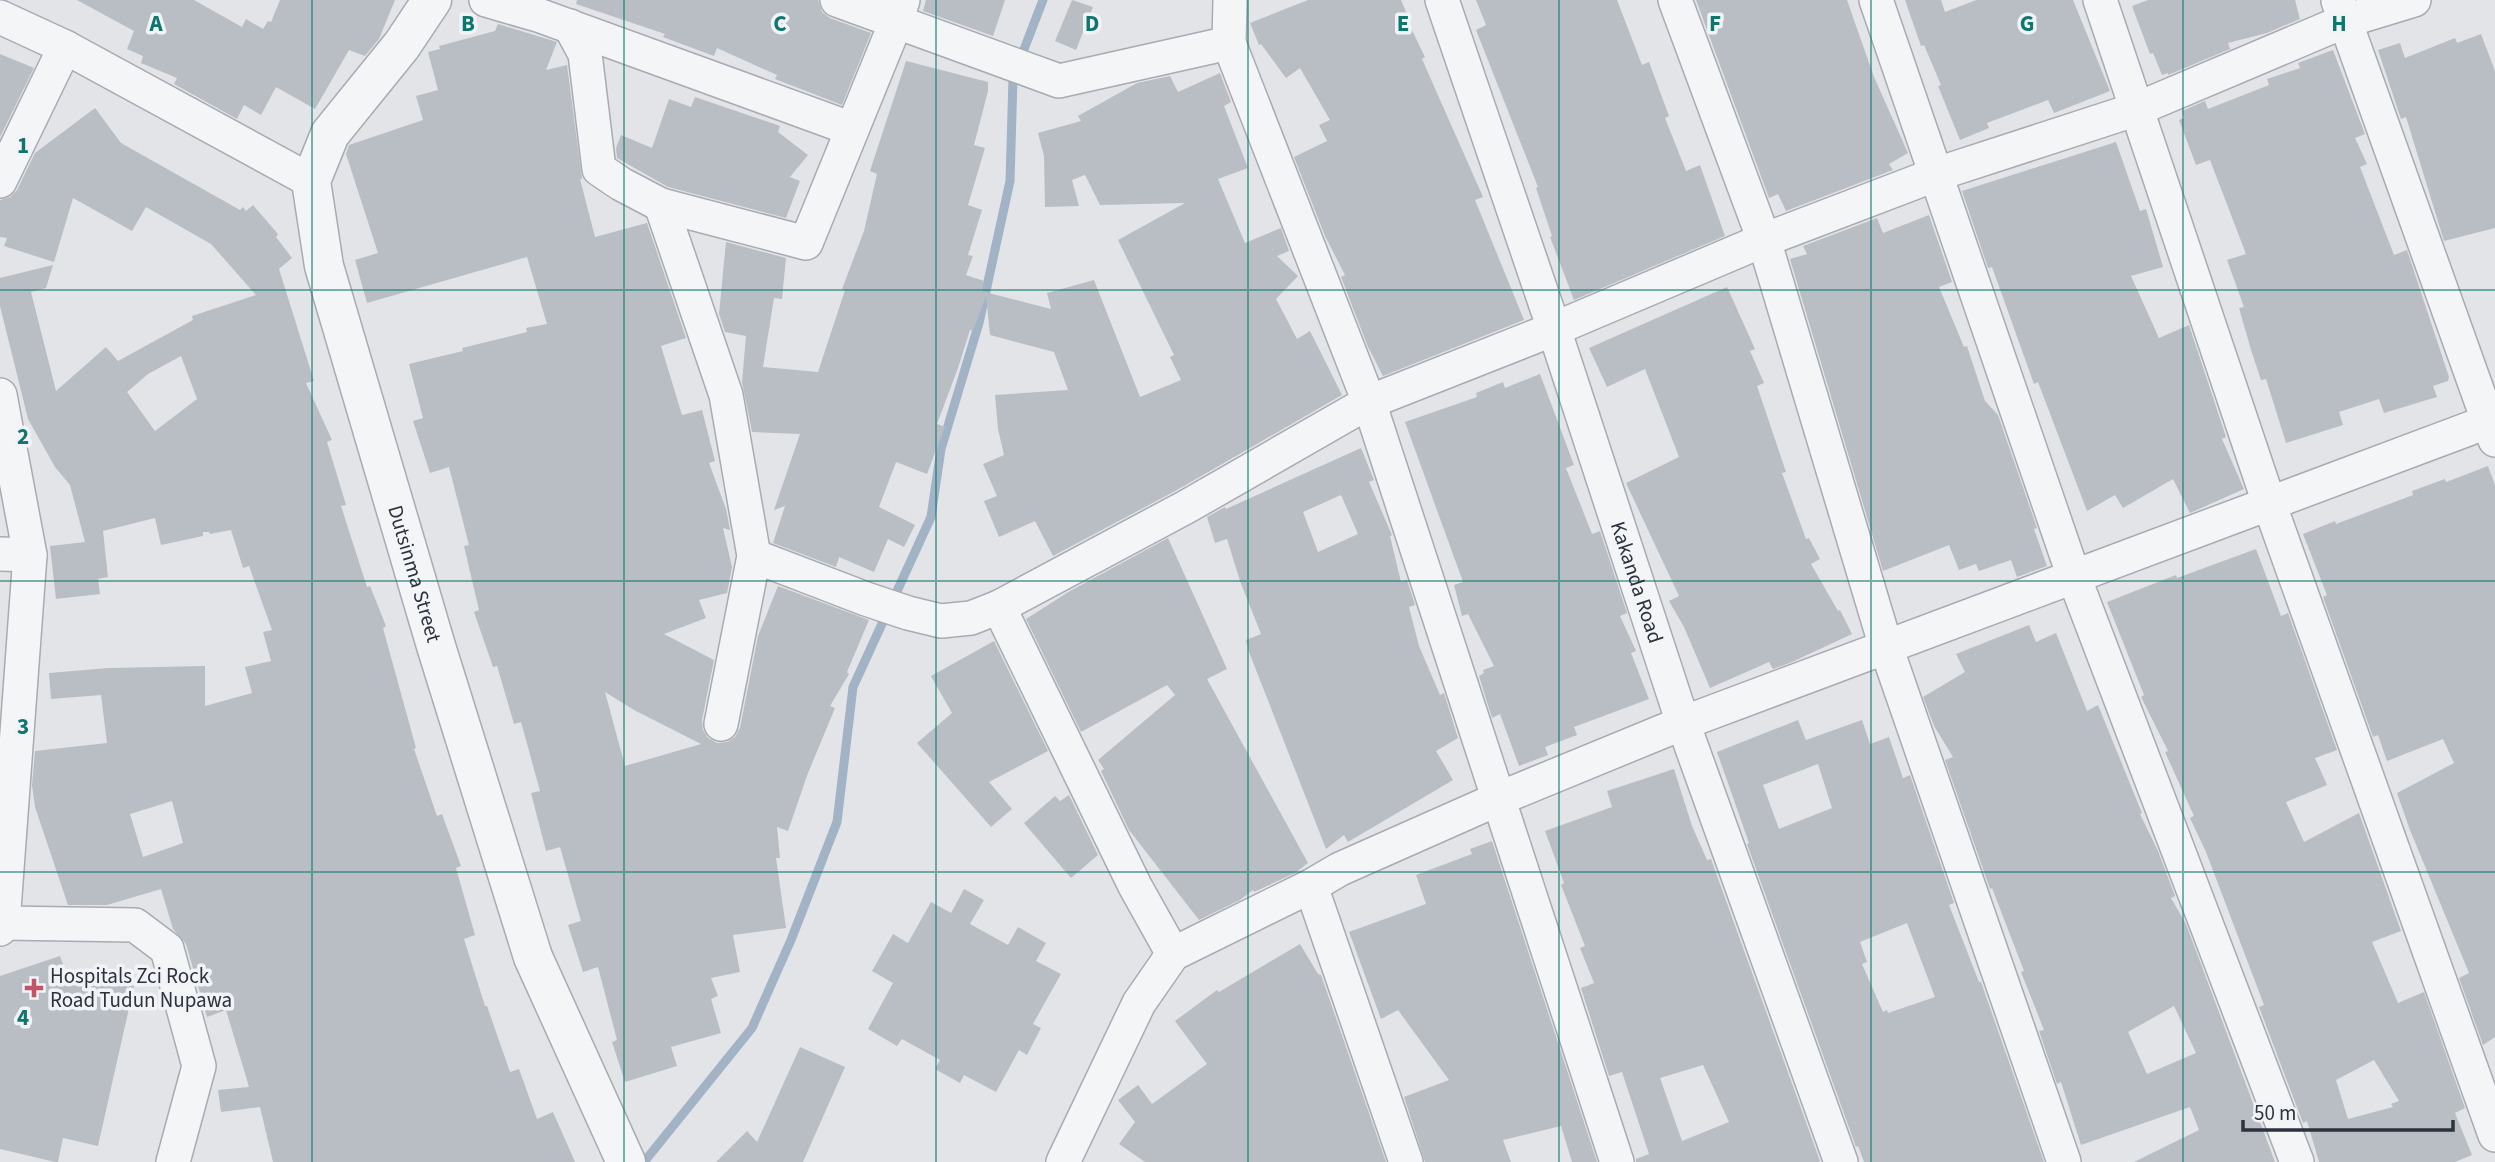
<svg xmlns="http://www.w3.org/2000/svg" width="2495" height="1162" font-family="'Source Sans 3',sans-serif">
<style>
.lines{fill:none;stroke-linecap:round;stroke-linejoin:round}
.stream{stroke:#a1b3c4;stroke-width:9}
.building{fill:#b9bec5;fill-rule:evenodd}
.minor-casing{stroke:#a8abb2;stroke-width:36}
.tertiary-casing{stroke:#a8abb2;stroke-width:41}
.minor{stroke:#f4f5f7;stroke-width:33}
.tertiary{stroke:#f4f5f7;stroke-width:38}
.grid{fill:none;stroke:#0f766e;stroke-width:2;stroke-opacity:0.55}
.poi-dot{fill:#bf5567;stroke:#f1f3f6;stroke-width:2.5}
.labels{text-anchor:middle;stroke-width:7;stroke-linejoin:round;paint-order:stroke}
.street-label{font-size:21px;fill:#2c333e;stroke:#f1f3f6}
.poi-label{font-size:21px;fill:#2c333e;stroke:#f1f3f6;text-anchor:start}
.grid-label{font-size:23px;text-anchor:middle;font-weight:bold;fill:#0f766e;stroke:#f1f3f6;stroke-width:7;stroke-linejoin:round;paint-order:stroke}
</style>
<rect width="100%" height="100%" fill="#e2e4e8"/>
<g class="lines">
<path class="stream" d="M644,1162l108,-134 39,-88 46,-118 16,-135 78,-170 10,-68 38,-126 31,-142 3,-103 30,-78"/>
</g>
<g class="building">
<path d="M77,0h117l48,27 4,-8 17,10 5,-8 3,1 9,-22h115l-16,39 -14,17 -16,-6 -34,59 -39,-22 -15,28 -17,-10 -7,14 -63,-35 3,-6 -36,-15 2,-7 -16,-7 7,-18z"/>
<path d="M577,0h241l4,12 8,6 41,15 -29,72 -67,-26 2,-4 -60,-27 -3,8 -51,-19 2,-3 -89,-30z"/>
<path d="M926,0h79l-12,36 -70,-25z"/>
<path d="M1072,0l21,7 -17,43 -21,-9z"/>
<path d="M1308,0h93l9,21 -2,1 17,35 -3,2 61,138 -8,3 49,120 -141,56 -15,-29 -27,-70 4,-2 -20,-39 -31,-79 33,-16 -8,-16 11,-5 -30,-52 -14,10 -25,-34 -2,1 -9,-22z"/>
<path d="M1476,0h141l25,65 7,-3 20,54 -4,2 21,53 14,-6 25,71 -151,64 -24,-63 2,-1 -16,-48 2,-1 -62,-157 10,-5z"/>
<path d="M1696,0h151l27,77 34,76 -19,11 4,6 -107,41 -8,-17 -9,4z"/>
<path d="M1905,0h36l4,12 31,-12h97l37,91 -56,22 -6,-13 -61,23 2,5 -29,12 -22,-54 3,-1 -17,-40 -3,1z"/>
<path d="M2148,0h147l5,19 -33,14 -39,10 2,6 -62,26v-2l-6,2 -9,-22 -3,1 -18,-48z"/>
<path d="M498,24l59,18 -11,28 21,-5 15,114h-2l15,58 52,-14 39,115 -25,8 21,69 20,-5 13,51 -6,2 17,46 4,21 -7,-2 9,39 -5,26 -28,7 7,18 -42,16 50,26 -12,60 1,10 5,8 9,5 10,-1 8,-5 5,-9 18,-92 20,-50 91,34 -22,52 2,2 -19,32 5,2 -27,65 -20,58 -11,-4 3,31h-4l10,70 -53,7 7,37 -29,6 7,18 -7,3 10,34 -50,14 6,19 -52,16 -13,-40 5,-2 -19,-73 -15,5 -15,-47 13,-4 -21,-74 -14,4 -15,-58 9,-2 -19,-69 -7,2 -17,-58 -4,1 -19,-55 5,-2 -15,-64 5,-1 -20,-78 -19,6 -17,-52 10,-3 -14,-54 54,-13 -1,-3 65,-16 -1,-4 21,-4 -20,-67 -160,46 -12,-43 23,-7 -32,-99 3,-9 74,-25 -7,-24 22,-6 -10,-38 12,-3 -1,-3 56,-15zM605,692l29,18 67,34 -76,22z"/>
<path d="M2481,34l14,37v157l-51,13 -38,-124 -5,2 -23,-69 22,-7 5,15 50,-20 2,5z"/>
<path d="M2333,50l32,84 -10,4 12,26 -7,3 34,88 13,-5 42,127 -1,4 -15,5 4,11 -53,16 -5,-14 -40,13 4,13 -57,18 -20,-64 -5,1 -10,-30 -12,-42 5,-1 -17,-47 19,-6 -36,-94 -14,5 -17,-45 5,-2 -2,-7 23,-10 3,8 61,-24 -2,-6 33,-11 -2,-5z"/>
<path d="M0,54l34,14 -34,69z"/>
<path d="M906,61l82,21v9l-14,54 11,3 -17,57 14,5 -14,45 5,1 -7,19 18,6 -3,10 70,18 -4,-16 47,-13 46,117 41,-17 -11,-23 4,-2 -56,-115 67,-37 -85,2 -15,-30 -13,5 7,26 -34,1 -1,-51 -6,-23 43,-12 -3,-5 59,-33 33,-7 8,16 42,-19 11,29 -7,4 24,62 -30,11 27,64 36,-15 8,23 -12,5 21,20 -22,23 21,40 13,-8 32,64 -165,95 -124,66 -18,-35 -36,16 -15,-36 13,-5 -14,-32 21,-9 -6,-26 -3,-34 73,-5 -14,-38 -64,-17 -4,-39 -13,35 -3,-1 -12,38 -21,56 8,3 -18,47 -31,-12 -17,45 36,18 -11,22 -16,-8 -14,33 -35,-15 -3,10 -63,-24 12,-37 -11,4 26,-76 -48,-2 -10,-50 4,-46 -21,-4 -6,-18 7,-72 60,16 -4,41 -8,-1 -11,69 55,5 27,-82 -3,-1 22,-58 13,-57 -7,-3z"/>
<path d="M695,97l85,29 -2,6 30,23 -18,22 10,4 -14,37 -118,-31 -51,-29 -1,-10 5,-13 31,13 17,-49 22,8z"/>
<path d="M95,108l26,35 119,67 3,-3 3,4 7,-6 25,29 -2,3 16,21 -13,11 35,112 -8,2 26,57 -5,2 19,63 -5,1 26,81 3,-1 16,40 -3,2 33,120 -2,1 23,67 5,-2 19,52 -5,2 19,67 -11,4 21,67h2l23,66 9,-3 18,50 16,-7 22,50h-302l-13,-55 -39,5 -3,-22 31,-3 -23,-77 -19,7 -21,-73 -13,-15 -12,-40 -54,16h-39l-33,-98 -3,-22 3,-34 72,-8 -6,-48 -50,4 -2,-26 60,-5 96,-2v40l47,-13 -7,-26 26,-6 -8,-29 9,-2 -23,-64 -6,2 -12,-38 -21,4 -1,-2h-6v4l-42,9 -6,-27 -52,13 5,46 -10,2 2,15 -44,5 -6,-53 35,-4 -15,-57 -15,-18 -27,-48 -28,-113v-28l53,-13 -7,23 -15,4 25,99 50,-44 12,14 75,-41 -1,-4 64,-21 -45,-51 -65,-37 -14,24 -59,-33 -19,64 -50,-16 3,-8 -7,-1v-37l10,-3 7,-7 18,-37zM181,356l16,43 -42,32 -28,-39 21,-18zM172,801l11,42 -40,14 -13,-43z"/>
<path d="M2116,142l24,69 6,-2 17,58 -32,9 28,62 30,-13 37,112 -4,2 22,50 -54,24 -17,-34 -50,29 -8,-13 -28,16 -49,-129 -4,2 -42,-117 -4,1 -26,-77z"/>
<path d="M1929,215l23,67 -13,5 25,60 3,-1 18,55 13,14 39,113 -3,1 13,37 -30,11 -6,-17 -32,11 -3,-7 -17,6 -10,-25 -66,26 -93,-312 17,-5 -4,-8 74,-28 6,15z"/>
<path d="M1727,287l28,62 -5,2 14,32 -7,3 29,86 -4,1 24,66 3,-1 11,21 -9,5 27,47 2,-1 12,24 -60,28 -19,7 -4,-7 -59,26 -26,-61 -15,-26 10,-5 -53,-113 53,-26 -34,-88 -38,18 -18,-39z"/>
<path d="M1540,374l34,91 -8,3 26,66 8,-3 27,82 -7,3 16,35 -5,2 18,46 -75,28 3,8 -32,12 3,8 -29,11 -19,-52 -8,4 -13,-42 5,-3 -1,-3 11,-4 -26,-52 -6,2 -8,-31 9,-3 -58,-160 72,-25 -1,-4 27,-11 2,6z"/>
<path d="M1361,448l13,32 -5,2 23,53 -2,1 11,46 6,-2 8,25 -6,2 10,39 21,49 4,-2 14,45 -22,13 17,29 -105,62 -4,-7 -18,14 -77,-197 -3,-12 15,-6 -21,-53 -13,-42 -12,4 -8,-26 18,-10 1,2zM1341,495l17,39 -40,18 -15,-40z"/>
<path d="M2488,466l7,19v552l-12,8 -24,-67 10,-5 -59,-143 -13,-37 57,-30 -11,-24 -56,22 -9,-26 -5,2 -50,-140 4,-2 -24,-61 32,-13 1,3 77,-29 -1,-4 33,-12 1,3z"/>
<path d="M1168,538l59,131 -20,10 101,184 -13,10 -41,19 -1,-2 -13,10 -41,20 -70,-90 -28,-59 3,-2 -6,-9 77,-65 -8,-10 -86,47 -55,-113 44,-28z"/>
<path d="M2256,549l25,67 7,-3 49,137 -22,8 12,27 -41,17 18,40 55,-29 42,118 -29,11 26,61 26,-11 41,116 -10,5 17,42 -17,7h-136l-12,-41 -4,2 -44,-116 5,-2 -58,-153 -16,-34 4,-2 -29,-64 3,-1 -27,-54 3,-2 -37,-93 69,-27 1,3zM2374,1060l25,41 -8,3 2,3 -45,12 -12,-39z"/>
<path d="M2029,625l7,17 20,-9 31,78 11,-6 44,108 -2,1 18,37 17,45 -4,2 15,26 89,238h-141l65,-32 -9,-23 -109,38 -20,-63 -4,2 -18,-53 5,-1 -23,-58 3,-1 -32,-83 -2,1 -45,-129 8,-3 -19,-31 -11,-29 42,-25 -9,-18zM2174,1006l22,47 -49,21 -19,-42z"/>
<path d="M994,641l54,110 -59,31 23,27 -21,18 -74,-84 35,-30 -21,-37z"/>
<path d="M1798,720l8,20 56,-20 8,24 19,-7 14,41 7,-3 44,128 -5,2 30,77h2l63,180h-180l-6,-16 -2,1 -109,-303 2,-1 -32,-91zM1818,764l14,44 -53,21 -16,-44zM1907,923l28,74 -47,16 -1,-3 -4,2 -21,-48 5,-2 -7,-20z"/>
<path d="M1674,769l18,57 15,34 4,-1 109,302 -2,1h-182v-3l13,-5 -27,-82 -13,4 -28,-88 13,-5 -14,-35 5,-2 -24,-61 3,-2 -19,-52 67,-24 -5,-16zM1703,1065l26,57 -47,19 -22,-63z"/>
<path d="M1069,795l29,60 -27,23 -47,-55 31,-27 5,5z"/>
<path d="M1492,841l105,321h-25l-11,-36 -58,14 8,22h-86l-21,-65 45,-17 -51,-70 -17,9 -32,-87 77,-28 -10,-29 56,-21 -2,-5z"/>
<path d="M964,889l20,11 -14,24 38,21 10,-18 28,16 -10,18 25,13 -28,50 8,4 -14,27 -8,-5 -23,42 -32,-17 -4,8 -25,-14 5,-9 -38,-21 -5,7 -29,-17 25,-46 -21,-12 21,-37 15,9 23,-41 20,11z"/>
<path d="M1300,944l18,30 3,1 65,187h-241l-26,-18 16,-22 -17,-22 20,-15 14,19 55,-40 -32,-43 42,-31 2,2z"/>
<path d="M60,956l5,14 69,16 -36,160 -35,-8 -5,24h-3l-55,-13v-173z"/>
<path d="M800,1047l45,20 -42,95h-87l31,-31 10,11z"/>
</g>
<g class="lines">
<g class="minor-casing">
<g id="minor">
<path d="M486,0l55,16 311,113"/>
<path d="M837,0l222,81 170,-38"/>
<path d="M1230,0l-1,43 140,359 248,760"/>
<path id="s1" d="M1442,0l112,329 129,394 158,439"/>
<path d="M1675,0l89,240 122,407 178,515"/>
<path d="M1876,0l198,577 223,585"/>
<path d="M2100,0l169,503 226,632"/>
<path d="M2338,1l157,439"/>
<path d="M0,17l65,30 246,134"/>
<path d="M570,26l15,28 14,115 22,15 40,21 145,38 90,-221 7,-22"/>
<path d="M0,181l65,-134"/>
<path d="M661,205l65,190 28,161 -33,168"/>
<path d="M0,395l30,160 -27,368 -3,6"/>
<path d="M0,554l30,1"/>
<path d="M754,556l112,43 42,14 33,8 30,-3 28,-11 187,-100 183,-105 185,-73 210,-89 173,-66 200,-65 208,-88 69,-21"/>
<path d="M999,607l136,279 38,68"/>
<path d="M1311,886l95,276"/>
<path d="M3,923l132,2 32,24 32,117 -26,96"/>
<path d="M1063,1162l76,-159 34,-49 138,-68 29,-17 158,-70 185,-76 812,-304"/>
</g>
</g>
<g class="tertiary-casing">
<g id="tertiary">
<path id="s2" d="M432,0l-30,45 -72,89 -19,47 13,85 112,380 97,311 93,205"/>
</g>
</g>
<use href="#minor" class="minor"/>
<use href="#tertiary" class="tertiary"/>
</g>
<path class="grid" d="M312,0v1162M624,0v1162M936,0v1162M1248,0v1162M1559,0v1162M1871,0v1162M2183,0v1162M0,290h2495M0,581h2495M0,872h2495"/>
<path class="poi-dot" d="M30.5 977.5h7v7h7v7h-7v7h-7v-7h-7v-7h7z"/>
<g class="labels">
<g class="street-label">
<text dy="7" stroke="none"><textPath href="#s2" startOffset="626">Dutsinma Street</textPath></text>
<text dy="7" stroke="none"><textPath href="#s1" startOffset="614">Kakanda Road</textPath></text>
</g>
<g class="poi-label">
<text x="50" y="983">Hospitals Zci Rock<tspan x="50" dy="24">Road Tudun Nupawa</tspan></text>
</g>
</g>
<g class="grid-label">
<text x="156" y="31">A</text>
<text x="468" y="31">B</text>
<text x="780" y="31">C</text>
<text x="1092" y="31">D</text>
<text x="1403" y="31">E</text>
<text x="1715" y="31">F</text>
<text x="2027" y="31">G</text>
<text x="2339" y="31">H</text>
<text x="23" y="153">1</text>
<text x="23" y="444">2</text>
<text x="23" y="734">3</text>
<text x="23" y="1025">4</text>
</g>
<path d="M2243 1120v10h210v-10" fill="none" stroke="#2c333e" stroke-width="3.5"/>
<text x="2254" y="1120" font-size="21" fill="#2c333e" stroke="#f1f3f6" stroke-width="5" paint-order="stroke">50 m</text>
</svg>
